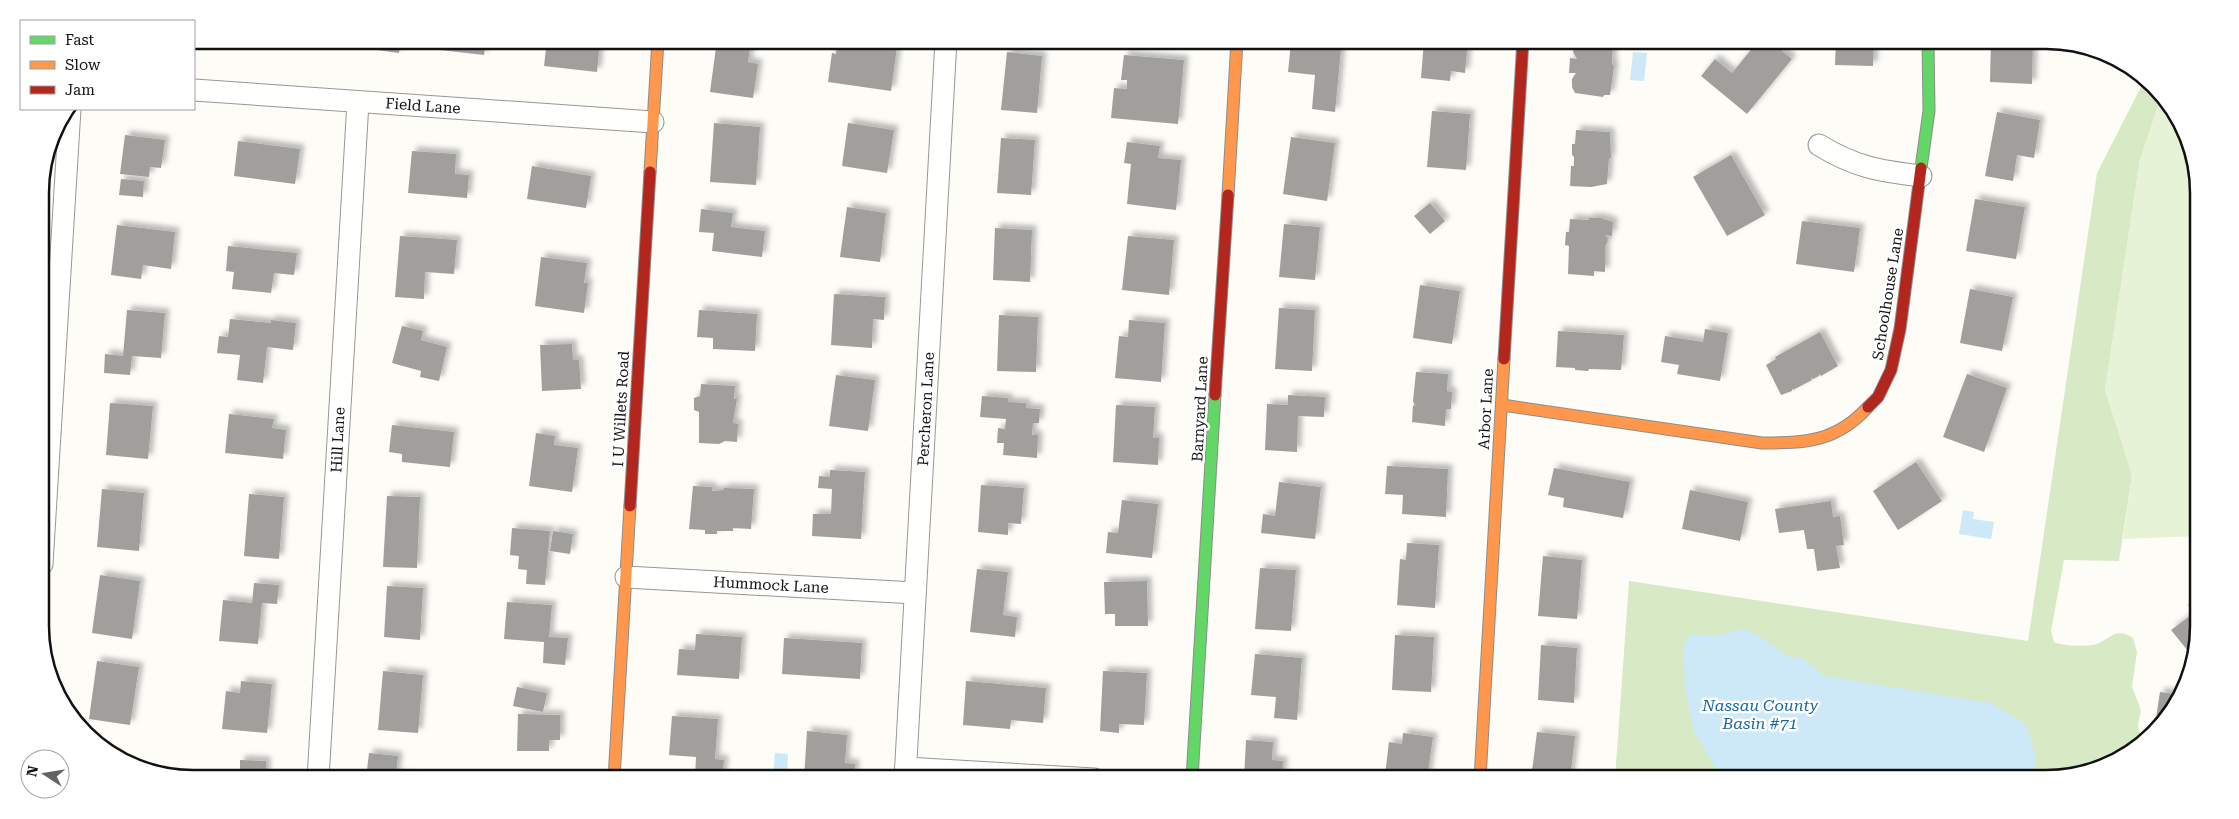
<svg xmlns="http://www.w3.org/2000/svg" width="2239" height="819" font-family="'Roboto Serif',serif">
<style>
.green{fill:#e7f3d7}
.forest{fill:#d8eac5}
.water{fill:#cde8f7}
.building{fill:#a19f9c;filter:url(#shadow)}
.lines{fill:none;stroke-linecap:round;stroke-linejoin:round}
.street-casing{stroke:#979795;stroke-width:23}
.fast-casing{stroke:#8e8d8b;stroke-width:13}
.slow-casing{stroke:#8e8d8b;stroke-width:13}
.jam-casing{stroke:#8e8d8b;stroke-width:13}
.street{stroke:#fffffe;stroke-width:21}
.fast{stroke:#63d668;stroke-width:11}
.slow{stroke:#ff974d;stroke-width:11}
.jam{stroke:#b3261e;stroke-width:11}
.labels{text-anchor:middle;stroke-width:5;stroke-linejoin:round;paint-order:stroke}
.street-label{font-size:15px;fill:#111;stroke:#fff}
.water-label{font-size:16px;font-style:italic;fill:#1768a6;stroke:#fff}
.rim{fill:none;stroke:#111;stroke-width:2.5}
</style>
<defs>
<filter id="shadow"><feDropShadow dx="4.5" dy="-4.5" stdDeviation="2.5" flood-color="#0004"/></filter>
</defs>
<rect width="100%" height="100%" fill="#fdfcf7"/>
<path class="green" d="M2162,93l21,33 15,47 1,363 -76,3 9,-64 -27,-85 35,-231z"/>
<path class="forest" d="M2144,81l18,13 -22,65 -35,231 27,85 -13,86 -55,-1 -13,71 3,11c7,4 35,5 43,2 16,-7 19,-17 36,-6l4,14 -5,35 9,23 -3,15 4,19 -38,23 -48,12h-441l14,-198 399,60 69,-468z"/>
<g class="water">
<path d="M1633,52l14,1 -3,28 -14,-1z"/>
<path d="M1963,510l11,2 -1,7 21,3 -3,17 -32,-5z"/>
<path d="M1744,629c8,4 17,8 25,14 12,8 18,16 34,15l21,18 167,27 36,22 9,34 -4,20h-309l-29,-47 -9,-42 -2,-44 8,-12 23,2z"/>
<path d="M775,753l13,1 -1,25h-14z"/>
</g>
<g class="building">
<path d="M262,40h40l-1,6z"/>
<path d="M348,40h53l-2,13 -52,-7z"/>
<path d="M432,40h54l-2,15 -53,-6z"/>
<path d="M547,40h53l-3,32 -53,-6z"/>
<path d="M717,40h34l-3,22 10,2 -5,34 -43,-6z"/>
<path d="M838,40h27v2l32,5 -6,44 -63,-9 4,-29 4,1z"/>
<path d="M1424,40h44l-3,33 -14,-2 -1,10 -29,-3z"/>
<path d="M1613,40l-1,24 2,2 -4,29h-6l-1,2 -28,-4 -3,-6v-8l4,-6h-7l1,-15 7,1 -4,-7 2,-11z"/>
<path d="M1759,40h10l23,19 -45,55 -46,-38 14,-17 17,14z"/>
<path d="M1836,40h38l-1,26 -38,-1z"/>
<path d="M1991,40h42l-1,44 -42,-2z"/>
<path d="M1291,43l50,6 -6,63 -23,-3 3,-34 -27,-3z"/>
<path d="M1007,52l35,4 -5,57 -36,-3z"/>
<path d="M1124,55l60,5 -6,64 -67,-6 3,-30 13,1v-9h-6z"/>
<path d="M1432,111l38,3 -4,56 -39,-3z"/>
<path d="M1997,112l43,8 -6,38 -17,-3 -4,26 -28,-5z"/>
<path d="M714,123l46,4 -4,58 -46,-3z"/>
<path d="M848,123l46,7 -7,43 -45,-7z"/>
<path d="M1576,130l34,2 1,26h-2l-2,26 -16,3 -21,-1 1,-20h3v-9l-2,-2v-11h3z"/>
<path d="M125,135l40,5 -4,28 -11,-1 -1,10 -29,-3z"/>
<path d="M1291,137l44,6 -8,58 -44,-7z"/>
<path d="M1001,138l34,2 -4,55 -34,-2z"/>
<path d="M238,141l62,8 -5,35 -61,-8z"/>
<path d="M1127,142l33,4 -2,12 23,2 -5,50 -49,-6 4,-40 -7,-1z"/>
<path d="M412,151l44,3 -1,20 14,1 -2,23 -59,-5z"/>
<path d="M1731,155l34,60 -38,21 -34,-59z"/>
<path d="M532,166l59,10 -5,32 -59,-9z"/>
<path d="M121,179l23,2 -1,16 -24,-2z"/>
<path d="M1975,199l50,8 -9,52 -50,-8z"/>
<path d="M1430,203l15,18 -15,13 -16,-18z"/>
<path d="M847,207l39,6 -6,49 -40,-5z"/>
<path d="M701,209l32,4 -2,14 34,4 -3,26 -50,-6 2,-18 -15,-1z"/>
<path d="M1589,218h12l12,4 -1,14 -7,-1 3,3 -1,6 -2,1v27l-11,-1v5l-26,-2 1,-28 -4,-1 1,-13h3l1,-13 19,1z"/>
<path d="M1802,221l58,7 -6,44 -58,-8z"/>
<path d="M1284,224l36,3 -5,53 -36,-3z"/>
<path d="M117,225l58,7 -4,37 -28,-4 -2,14 -30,-4z"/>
<path d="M995,228l37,2 -2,52 -37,-2z"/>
<path d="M400,236l57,4 -3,34 -29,-2 -1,27 -29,-2z"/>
<path d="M1128,236l46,4 -5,55 -47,-5z"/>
<path d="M228,246l69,7 -3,22 -20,-2 -3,20 -39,-4 2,-17 -8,-1z"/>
<path d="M541,257l46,6 -3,20h4l-4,30 -49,-7z"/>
<path d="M1420,285l40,6 -8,53 -39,-6z"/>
<path d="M1970,289l43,8 -11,54 -42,-8z"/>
<path d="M834,294l51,3 -1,23 -11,-1 -1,29 -41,-3z"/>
<path d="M1279,308l36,2 -3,61 -37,-2z"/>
<path d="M127,310l38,3 -4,45 -29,-2 -2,19 -26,-2 1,-19 18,2z"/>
<path d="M699,310l58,4 -2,37 -42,-2v-11l-16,-1z"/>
<path d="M999,315l39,2 -2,55 -39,-1z"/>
<path d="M230,319l41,4v-3l25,3 -3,27 -26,-3 -4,36 -26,-3 3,-25 -23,-2 2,-17 9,1z"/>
<path d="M1129,320l36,3 -4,59 -46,-4 4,-42 9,1z"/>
<path d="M402,326l21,5 -2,9 26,7 -8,34 -19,-4 1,-6 -29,-8z"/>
<path d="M1705,329l23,4 -8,48 -43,-7 2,-9 -18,-3 4,-26 38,6z"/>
<path d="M1558,331l66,4 -3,35 -32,-1 -1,2 -13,-1v-2l-19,-1z"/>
<path d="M1820,332l18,34 -17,10 -2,-2v2l-6,3 -2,-1 1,2 -19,10 -1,-2v3l-11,4 -15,-30 10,-6 -1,-2z"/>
<path d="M572,344l1,16h6l2,29 -39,2 -2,-46z"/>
<path d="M1416,372l32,2 -1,17 5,1 -1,17h-5l-1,17 -33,-4 1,-17 2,1 -2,-5z"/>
<path d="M1967,374l40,14 -23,64 -41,-15z"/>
<path d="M836,375l39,5 -7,51 -39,-5z"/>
<path d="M701,384l34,2 -1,13h3l-4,24 5,1 -1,18 -12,-1 -6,3 -20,-1v-31l-5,-2v-12l6,-2z"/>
<path d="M1288,395l37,2 -1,20 -26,-1 -1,36 -32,-2 2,-46 21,1z"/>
<path d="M982,396l26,2v4l18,1v5l14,1 -1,14h-6l-1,12h6l-1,23 -34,-3 1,-12h-7l1,-15 7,1 1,-10 -26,-2z"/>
<path d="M110,403l43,3 -5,53 -42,-4z"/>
<path d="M1116,405l39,2 -2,31h6l-1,27 -45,-3z"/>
<path d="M229,414l45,5 -2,9 14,2 -3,29 -58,-6z"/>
<path d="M392,425l62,7 -4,35 -48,-5v-8l-13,-2z"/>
<path d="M536,433l19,3 -1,9 24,3 -6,44 -43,-6z"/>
<path d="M1916,462l26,39 -44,29 -25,-39z"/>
<path d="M1387,466l61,3 -2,48 -44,-3 1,-19 -18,-1z"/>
<path d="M1554,468l76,14 -7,36 -60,-11 1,-9 -16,-3z"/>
<path d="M830,470l35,2 -4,67 -49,-3 1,-22h18l1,-25 -14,-1 1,-12 11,1z"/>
<path d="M1279,482l42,5 -6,52 -54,-6 2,-19 12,2z"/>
<path d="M981,485l43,3 -3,36 -13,-1v12l-30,-3z"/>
<path d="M693,486l19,1v4l12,-1v-2l30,1 -3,40 -18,-1v3h-16v3h-12v-4l-16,-1z"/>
<path d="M102,489l42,4 -5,58 -42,-4z"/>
<path d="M1690,490l58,12 -8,39 -58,-12z"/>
<path d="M249,494l35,3 -5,62 -35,-3z"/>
<path d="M387,496l33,1 -3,71 -34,-1z"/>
<path d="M1122,500l36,4 -6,54 -46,-5 2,-21 10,1z"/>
<path d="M1831,501l2,16 7,-1 4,29 -8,1 4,22 -23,3 -3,-22h-7l-3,-19 -25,3 -4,-24z"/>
<path d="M512,528l38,3 -5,54 -19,-1 1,-14 -9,-1 1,-13 -9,-1z"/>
<path d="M553,531l20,3 -3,20 -20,-3z"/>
<path d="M1407,543l32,2 -4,63 -38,-3 3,-46 6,1z"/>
<path d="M1543,556l39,4 -5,59 -39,-3z"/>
<path d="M1260,568l36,2 -5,61 -36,-2z"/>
<path d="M977,569l31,3 -5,43 14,2 -2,20 -45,-5z"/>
<path d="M100,575l40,6 -8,58 -40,-6z"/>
<path d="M1147,581l1,45h-33v-12h-10l-1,-32z"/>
<path d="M254,583l25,2 -2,19 -15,-1 -4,41 -39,-3 4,-41 29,3z"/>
<path d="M387,586l36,2 -3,52 -36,-3z"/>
<path d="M2199,596v30l-5,28 -2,2 -21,-26 23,-17 -6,-8z"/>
<path d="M507,602l45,3 -3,32 19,1 -3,27 -22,-2 1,-21 -40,-3z"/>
<path d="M696,634l46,3 -3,42 -62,-4 2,-26 16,1z"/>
<path d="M1395,635l39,2 -3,55 -39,-2z"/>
<path d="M784,638l78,5 -2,36 -78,-5z"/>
<path d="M1541,645l36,3 -3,55 -36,-3z"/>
<path d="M1255,654l47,4 -5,62 -23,-2 2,-21 -25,-2z"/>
<path d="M97,661l42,6 -9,58 -41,-6z"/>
<path d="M383,671l40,4 -5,58 -40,-3z"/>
<path d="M1103,671l44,2 -3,52 -25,-1v9l-19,-2z"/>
<path d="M241,681l31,3 -5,49 -45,-4 4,-38 14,2z"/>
<path d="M966,681l80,7 -3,35 -32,-3 -1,9 -47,-4z"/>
<path d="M517,687l30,6 -4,19 -30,-6z"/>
<path d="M2160,692l21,3 -8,16 -19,20z"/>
<path d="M518,714l42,1v25h-11v11h-32z"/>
<path d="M672,716l46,3 -3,40 9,1 -2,19h-27l1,-22 -27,-2z"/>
<path d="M807,731l40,4 -2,28 10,1 -1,13 -50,2z"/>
<path d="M1537,732l38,4 -5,43h-39z"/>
<path d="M1403,733l30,4 -6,42 -42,-4 4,-33 13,2z"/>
<path d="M1246,740l27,2 -1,18 11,1 -1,18h-38z"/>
<path d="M369,753l29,3 -2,19 28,4h-58z"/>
<path d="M240,760l26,1v18h-26z"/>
</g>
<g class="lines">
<g class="street-casing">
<g id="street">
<path d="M194,90l459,32"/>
<path d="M1819,145c36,22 60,26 102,31"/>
<path d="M42,564l28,-455"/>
<path d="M626,577l289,16"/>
<path d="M906,768l188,11"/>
<path d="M318,779l40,-677"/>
<path d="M905,779l41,-739"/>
</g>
</g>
<g class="fast-casing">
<g id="fast">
<path d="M1921,168l8,-57 -1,-71"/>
<path d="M1192,779l23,-384"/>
</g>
</g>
<g class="slow-casing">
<g id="slow">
<path d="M650,172l8,-132"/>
<path d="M1228,195l9,-155"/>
<path d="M1502,405l260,38c44,0 74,-1 106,-36"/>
<path d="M614,779l16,-273"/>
<path d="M1480,779l24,-420"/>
</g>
</g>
<g class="jam-casing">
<g id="jam">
<path d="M1504,359l19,-319"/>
<path d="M1215,395l13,-200"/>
<path d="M1868,407l10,-10 13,-27 9,-41 21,-161"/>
<path d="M630,506l20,-334"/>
</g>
</g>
<use href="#street" class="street"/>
<use href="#fast" class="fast"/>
<use href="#slow" class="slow"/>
<use href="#jam" class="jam"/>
</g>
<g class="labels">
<g class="street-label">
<text transform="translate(423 106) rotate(4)" y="5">Field Lane</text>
<text transform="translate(1888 294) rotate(-81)" y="5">Schoolhouse Lane</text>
<text transform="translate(621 409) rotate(-87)" y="5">I U Willets Road</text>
<text transform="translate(926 409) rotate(-87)" y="5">Percheron Lane</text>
<text transform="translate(1200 409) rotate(-87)" y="5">Barnyard Lane</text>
<text transform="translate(1486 409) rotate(-87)" y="5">Arbor Lane</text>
<text transform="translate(338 440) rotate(-87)" y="5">Hill Lane</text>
<text transform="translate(771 585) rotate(3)" y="5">Hummock Lane</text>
</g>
<g class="water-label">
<text x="1760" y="711">Nassau County<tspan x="1760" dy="18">Basin #71</tspan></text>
</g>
</g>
<path d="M0 0H2239V819H0ZM193 49H2046A144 144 0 0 1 2190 193V626A144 144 0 0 1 2046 770H193A144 144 0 0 1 49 626V193A144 144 0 0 1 193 49Z" fill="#fff" fill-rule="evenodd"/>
<path class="rim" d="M193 49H2046A144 144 0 0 1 2190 193V626A144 144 0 0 1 2046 770H193A144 144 0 0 1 49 626V193A144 144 0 0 1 193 49Z"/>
<rect x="20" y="20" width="175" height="90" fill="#ffffff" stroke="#a0a0a0"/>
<rect x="30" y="36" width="25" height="8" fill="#63d668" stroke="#a0a0a0"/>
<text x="65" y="45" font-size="15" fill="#111111">Fast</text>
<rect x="30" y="61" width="25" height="8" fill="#ff974d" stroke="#a0a0a0"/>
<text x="65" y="70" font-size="15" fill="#111111">Slow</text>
<rect x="30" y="86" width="25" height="8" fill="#b3261e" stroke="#a0a0a0"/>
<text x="65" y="95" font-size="15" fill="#111111">Jam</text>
<g transform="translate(45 774) rotate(282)"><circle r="24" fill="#ffffff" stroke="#a0a0a0"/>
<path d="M0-4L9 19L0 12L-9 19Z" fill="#646362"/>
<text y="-8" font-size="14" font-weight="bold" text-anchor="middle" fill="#111111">N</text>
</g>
</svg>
